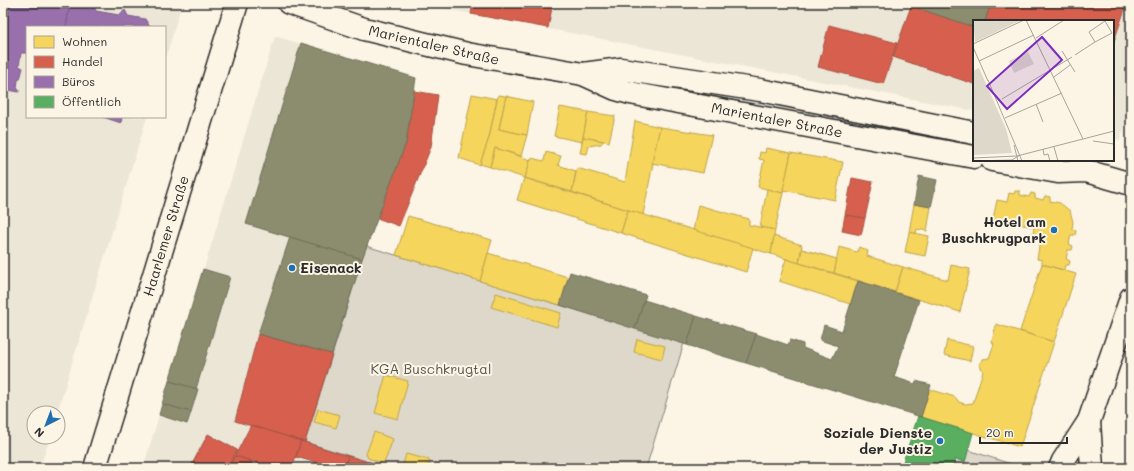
<svg xmlns="http://www.w3.org/2000/svg" width="1134" height="471" font-family="Mali,sans-serif">
<style>
.built{fill:#ece6d7}
.green{fill:#ded8ca;stroke:#84827a}
.homes{fill:#f6d55c;stroke:#b9a24d}
.shops{fill:#d6604d;stroke:#a35043}
.offices{fill:#9970ab;stroke:#785b85}
.public{fill:#5aae61;stroke:#4c8751}
.industry{fill:#8c8c6e;stroke:#6f6f5a}
.lines{fill:none;stroke-linecap:round;stroke-linejoin:round}
.street-casing{stroke:#2b2b2b;stroke-width:25}
.secondary-casing{stroke:#2b2b2b;stroke-width:25}
.street{stroke:#fcf5e5;stroke-width:22}
.secondary{stroke:#fcf5e5;stroke-width:22}
.poi-dot{fill:#1f6fb2;stroke:#fcf5e5;stroke-width:1.5}
.labels{text-anchor:middle;stroke-width:4;stroke-linejoin:round;paint-order:stroke}
.street-label{font-size:14px;fill:#2b2b2b;stroke:#fcf5e5}
.poi-label{font-size:14px;font-weight:bold;fill:#2b2b2b;stroke:#fcf5e5;text-anchor:end}
.park-label{font-size:14px;fill:#585653;stroke:#fcf5e5}
.inset-road{fill:none;stroke:#a8a49b;stroke-width:1}
.view{fill:#7b2cbf;fill-opacity:0.15;stroke:#7b2cbf;stroke-width:2}
.inset-edge{fill:none;stroke:#2b2b2b;stroke-width:2}
</style>
<rect width="100%" height="100%" fill="#fcf5e5"/>
<filter id="ink" filterUnits="userSpaceOnUse"><feTurbulence type="fractalNoise" baseFrequency=".025" numOctaves="2"/><feDisplacementMap in="SourceGraphic" scale="8" xChannelSelector="R" yChannelSelector="G"/><feConvolveMatrix kernelMatrix="1 2 1 2 8 2 1 2 1" color-interpolation-filters="sRGB"/></filter>
<g filter="url(#ink)">
<g class="built">
<path d="M3,3h179l-17,57v-33h-138v90h120l-90,296h-23v24h16l-10,31h-37z"/>
<path d="M423,3h708v103l-11,34 -7,-1v-118h-139v90l-538,-104z"/>
<path d="M275,36l141,42 -10,65 -40,103 -61,196 43,14 -3,12h-202z"/>
</g>
<g class="green">
<path d="M620,78l82,10 272,54v5l-279,-54 -75,-12z"/>
<path d="M366,246l318,97 -38,125h-258l-83,-26z"/>
<path d="M968,450l46,15 -1,3h-60l3,-9 9,3z"/>
</g>
<g class="homes">
<path d="M472,94l25,5 -8,39 -9,27 -21,-7z"/>
<path d="M498,95l8,1 -7,33 28,6 -6,21 -26,-8 -5,19 -10,-3 9,-26z"/>
<path d="M506,96l27,6 -6,33 -28,-6z"/>
<path d="M560,107l28,5 -6,30 -28,-6z"/>
<path d="M588,112l27,4 -6,26 -26,-5z"/>
<path d="M635,121l25,6 -17,88 -71,-23 5,-24 48,14z"/>
<path d="M660,127l52,8 -9,38 -51,-10z"/>
<path d="M583,137l20,4 -2,3 -12,2 -2,8 -7,-1z"/>
<path d="M495,148l36,12 -6,18 -35,-11z"/>
<path d="M766,148l25,5 -8,40 -25,-6 6,-27 -5,-1 1,-7 5,1z"/>
<path d="M546,152l15,4 -3,9 18,6 -4,21 -47,-14 6,-20 13,3z"/>
<path d="M791,153l52,9 -8,38 -52,-10z"/>
<path d="M524,178l104,32 -7,23 -104,-33z"/>
<path d="M767,189l16,4 -8,37 -15,-3z"/>
<path d="M1015,191h5v4l9,2 2,-4 4,1v4l8,2 2,-4 5,1v4l10,2 10,8 3,11 -1,7 4,2 -1,4h-4l-2,9 4,2 -1,4h-4l-2,9 4,2 -1,4h-4l-1,5 -22,-6v-4l-5,-1 3,-18 -8,-2 2,-12 -41,-8 4,-19 10,2 2,-9 5,1z"/>
<path d="M914,204l17,3 -4,24 -10,-2 -1,5 -7,-2z"/>
<path d="M698,205l51,14v6l26,5 -4,24 -78,-23z"/>
<path d="M628,210l125,38 -7,24 -125,-39z"/>
<path d="M408,216l84,24 -12,41 -84,-26z"/>
<path d="M909,232l20,4 -4,20 -20,-4z"/>
<path d="M774,236l28,9 -3,18 -28,-9z"/>
<path d="M839,247l18,5 2,-5 9,4 -1,5 36,11 -8,25 -61,-19z"/>
<path d="M802,249l35,10 -3,14 -35,-10z"/>
<path d="M488,253l80,24 -8,28 -80,-24z"/>
<path d="M786,259l72,22 -8,23 -71,-23z"/>
<path d="M1042,264l34,10 -22,68 -34,-11z"/>
<path d="M951,265l19,4 -10,43 -65,-20 8,-25 45,13z"/>
<path d="M496,293l65,20 -4,14 -66,-20z"/>
<path d="M996,324l58,18 -34,105 -99,-30 8,-28 26,8 4,5 6,2 8,-1 10,-32 -4,-7 4,-5 6,-1 5,-14 -2,-2z"/>
<path d="M637,339l28,7 -3,13 -28,-7z"/>
<path d="M947,340l26,6 -3,15 -26,-6z"/>
<path d="M386,375l22,6 -10,38 -23,-6z"/>
<path d="M318,409l22,6 -4,13 -22,-6z"/>
<path d="M374,432l19,7 -8,22 -4,2 -13,-5 -2,-4z"/>
<path d="M406,454l24,6 -2,8h-26z"/>
</g>
<g class="shops">
<path d="M3,3h4l-4,23z"/>
<path d="M473,3h80l-5,25 -77,-14z"/>
<path d="M991,3h136l-14,41v-23h-128z"/>
<path d="M911,6l63,21v57l-81,-27z"/>
<path d="M829,25l68,18 -14,41 -65,-17z"/>
<path d="M414,91l24,4 -7,52 -32,79 -22,-8 29,-75z"/>
<path d="M852,178l21,4 -8,36 -20,-3z"/>
<path d="M845,215l20,3 -4,17 -19,-4z"/>
<path d="M258,334l74,20 -27,88 -70,-21z"/>
<path d="M251,425l50,16 -9,27 -11,-3 -1,3h-7l-38,-12z"/>
<path d="M208,434l29,16 -9,18h-38z"/>
<path d="M301,441l47,15 -3,12h-25l1,-4 -25,-7z"/>
<path d="M235,456l16,5 3,7h-26z"/>
<path d="M348,456l25,7 -1,5h-27z"/>
</g>
<g class="offices">
<path d="M7,3h51l12,2 -4,22h-39v26h-6l-2,13 4,2 -3,11 -2,1 -1,8 2,2v2l-16,-3v-63z"/>
<path d="M70,5l20,4 4,-3 2,5 23,4 6,-5 3,6 17,3 5,8h-84z"/>
<path d="M103,117h19l-1,6z"/>
</g>
<path class="public" d="M918,416l55,17 -8,29 -9,-3 -3,9h-52z"/>
<g class="industry">
<path d="M912,3h79l-6,18h-11v6l-63,-21z"/>
<path d="M301,43l115,35 -10,65 -44,116 -116,-35z"/>
<path d="M919,176l18,4 -6,27 -17,-3z"/>
<path d="M290,237l72,22 -30,95 -74,-20z"/>
<path d="M203,269l27,8 -34,112 -27,-8z"/>
<path d="M570,272l76,23 -11,34 -75,-24z"/>
<path d="M858,281l61,19 -25,77 21,7 1,-3 15,4 -10,32 -175,-54 10,-29 32,11 2,-5 13,4v4l29,11 6,-13 -18,-6 4,-15 18,6z"/>
<path d="M644,300l52,16 -9,29 -52,-16z"/>
<path d="M696,316l60,18 -10,29 -59,-18z"/>
<path d="M169,381l29,8 -7,23 -29,-8z"/>
<path d="M162,404l29,8 -4,12 -28,-9z"/>
</g>
<g class="lines">
<g class="street-casing">
<g id="street">
<path d="M289,3l75,26 103,25 116,20 33,15 14,4 344,64"/>
<path d="M583,74l38,-5 139,21 214,43"/>
<path d="M992,160l66,12 28,-1 45,13"/>
<path d="M95,468l142,-465"/>
</g>
</g>
<g class="secondary-casing">
<g id="secondary">
<path d="M1089,421l3,47"/>
<path d="M1060,468l3,-7 26,-40 42,-123"/>
</g>
</g>
<use href="#street" class="street"/>
<use href="#secondary" class="secondary"/>
</g>
</g>
<g class="poi-dot">
<circle cx="1054" cy="230" r="4"/>
<circle cx="292" cy="268" r="4"/>
<circle cx="940" cy="441" r="4"/>
</g>
<g class="labels">
<g class="street-label">
<text transform="translate(434 45) rotate(13)" y="5">Marientaler Straße</text>
<text transform="translate(777 120) rotate(11)" y="5">Marientaler Straße</text>
<text transform="translate(166 236) rotate(-73)" y="5">Haarlemer Straße</text>
</g>
<g class="poi-label">
<text x="1046" y="227">Hotel am<tspan x="1046" dy="16">Buschkrugpark</tspan></text>
<text x="300" y="273" text-anchor="start">Eisenack</text>
<text x="932" y="438">Soziale Dienste<tspan x="932" dy="16">der Justiz</tspan></text>
</g>
<g class="park-label">
<text x="431" y="374">KGA Buschkrugtal</text>
</g>
</g>
<g transform="translate(973 20)">
<rect width="141" height="141" fill="#fcf5e5"/>
<path d="M0,0h48l-46,22zM55,32l6,12 -20,9 -5,-12zM6,48l27,61 6,24 -39,2v-84z" fill="#ded8ca"/>
<path class="inset-road" d="M53,0l57,119M63,18l28,-18M0,24l51,-24M0,27l15,34M89,31l13,21M102,35l20,-13 -6,-10 16,-11 7,12 -17,9M6,41l55,-26M81,57l16,-12M15,60l34,81M29,79l70,-42M63,84l7,18M32,98l57,-25M120,121l21,3M41,125l4,16M81,127l4,14M70,129l1,6 4,-1 2,7M0,138l44,-2 97,-25M0,141l39,-1 8,-5"/>
<path class="view" d="M69,17l20,23 -55,49 -20,-23z"/>
<rect width="141" height="141" class="inset-edge"/>
</g>
<rect width="1134" height="471" fill="none" stroke="#fcf5e5" stroke-width="16"/>
<rect x="8" y="8" width="1118" height="455" fill="none" stroke="#2b2b2b" stroke-width="1.5" filter="url(#ink)"/>
<rect x="26" y="26" width="140" height="92" fill="#fcf5e5" stroke="#a8a49b"/>
<rect x="34" y="36" width="20" height="12" fill="#f6d55c" stroke="#a8a49b"/>
<text x="62" y="46" font-size="12" fill="#2b2b2b">Wohnen</text>
<rect x="34" y="56" width="20" height="12" fill="#d6604d" stroke="#a8a49b"/>
<text x="62" y="66" font-size="12" fill="#2b2b2b">Handel</text>
<rect x="34" y="76" width="20" height="12" fill="#9970ab" stroke="#a8a49b"/>
<text x="62" y="86" font-size="12" fill="#2b2b2b">Büros</text>
<rect x="34" y="96" width="20" height="12" fill="#5aae61" stroke="#a8a49b"/>
<text x="62" y="106" font-size="12" fill="#2b2b2b">Öffentlich</text>
<g transform="translate(46 425) rotate(222)"><circle r="19" fill="#fcf5e5" stroke="#a8a49b"/>
<path d="M0-3L7 15L0 10L-7 15Z" fill="#1f6fb2"/>
<text y="-6" font-size="11" font-weight="bold" text-anchor="middle" fill="#2b2b2b">N</text>
</g>
<path d="M980 437v6h87v-6" fill="none" stroke="#2b2b2b" stroke-width="2"/>
<text x="986" y="437" font-size="12" fill="#2b2b2b" stroke="#fcf5e5" stroke-width="3" paint-order="stroke">20 m</text>
</svg>
